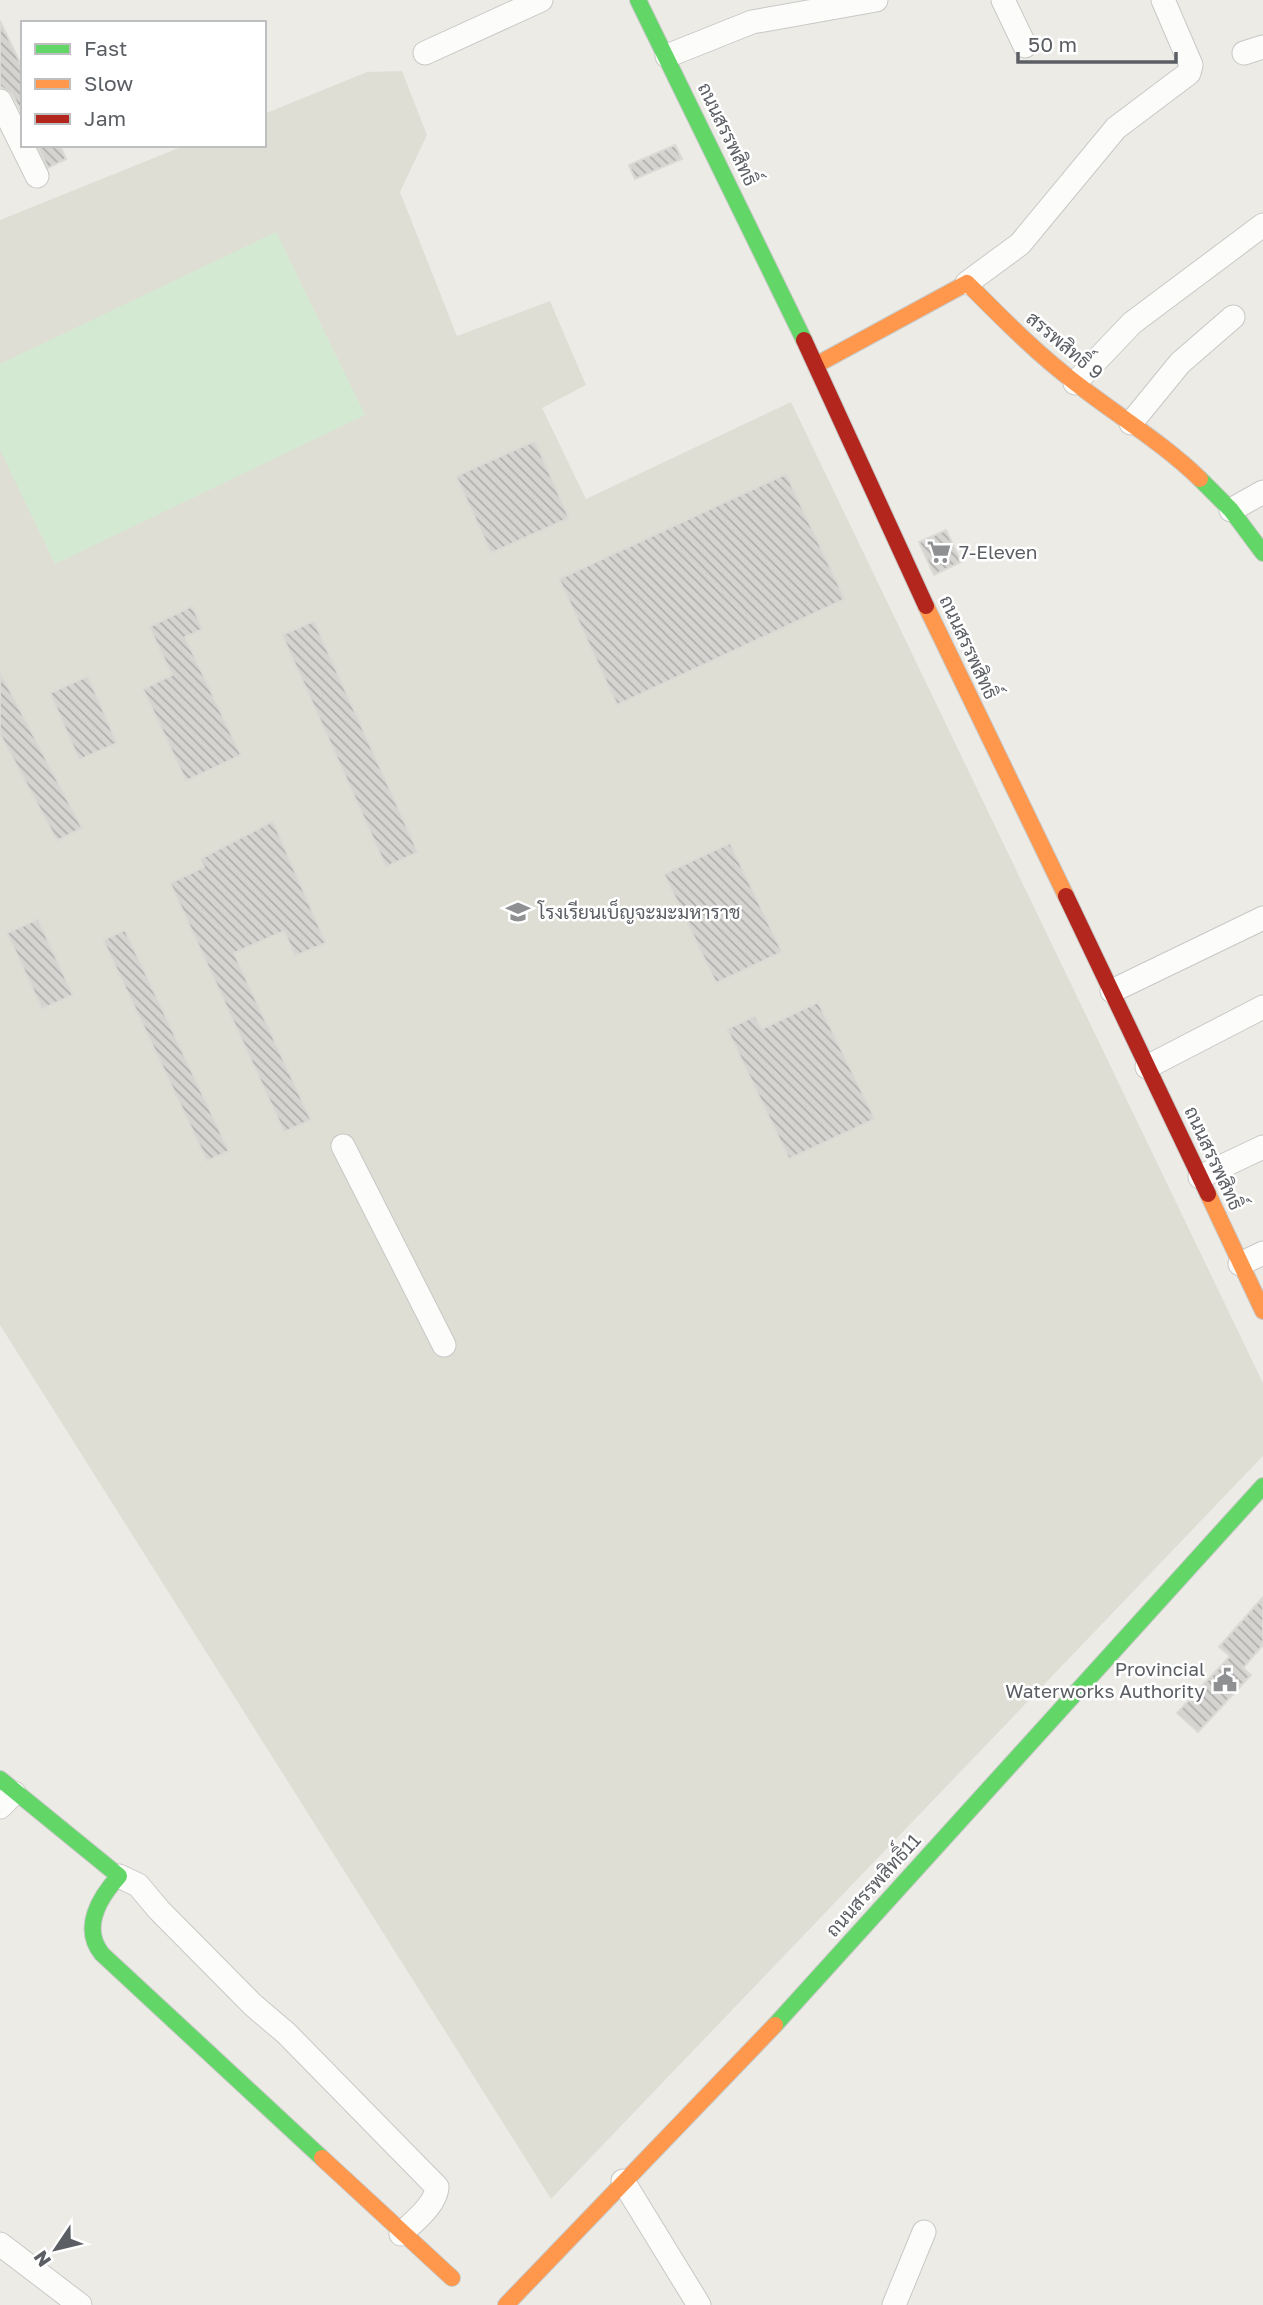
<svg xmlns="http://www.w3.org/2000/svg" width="1263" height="2305" font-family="'Golos Text',Sarabun,sans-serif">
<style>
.education{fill:#dfded5}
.grass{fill:#d3e9d2}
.building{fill:url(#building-back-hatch);stroke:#dbdad5;stroke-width:2}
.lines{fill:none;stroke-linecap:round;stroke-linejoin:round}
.street-casing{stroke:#c8c8c6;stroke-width:25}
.fast-casing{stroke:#c8c9c8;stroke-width:18}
.slow-casing{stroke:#c8c9c8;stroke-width:18}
.jam-casing{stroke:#c8c9c8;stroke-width:18}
.street{stroke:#fcfcfb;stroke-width:23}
.fast{stroke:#63d668;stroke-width:16}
.slow{stroke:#ff974d;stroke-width:16}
.jam{stroke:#b3261e;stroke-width:16}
.labels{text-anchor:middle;stroke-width:5;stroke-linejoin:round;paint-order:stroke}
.street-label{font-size:19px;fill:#5b5f64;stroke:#fff}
.poi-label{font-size:19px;fill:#5b5f64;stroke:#fff;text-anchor:start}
</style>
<defs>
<pattern id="building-back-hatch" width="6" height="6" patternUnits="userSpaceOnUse" patternTransform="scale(1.75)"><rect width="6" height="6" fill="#d5d4d1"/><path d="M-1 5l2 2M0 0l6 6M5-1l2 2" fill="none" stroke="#b0afad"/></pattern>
</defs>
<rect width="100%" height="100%" fill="#ecebe6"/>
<path class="education" d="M402,71l25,64 -27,57 57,144 93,-35 36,84 -44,23 44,91 205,-97 472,981v73l-712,743 -551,-874v-1105l186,-75h78v-31l103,-42z"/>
<path class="grass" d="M276,232l89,183 -310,149 -55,-114v-86z"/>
<g class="building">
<path d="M0,21l23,48v46l-11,-21 -12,-8z"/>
<path d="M37,145h23l6,14 -18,9z"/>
<path d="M675,145l7,14 -47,20 -6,-14z"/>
<path d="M535,441l34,77 -78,35 -35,-77z"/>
<path d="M786,474l59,125 -228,106 -58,-126z"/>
<path d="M946,530l15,32 -27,13 -15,-33z"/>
<path d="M192,606l11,23 -18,8 56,118 -55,26 -43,-92 29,-14 -23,-48z"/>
<path d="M314,621l104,231 -32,15 -104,-232z"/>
<path d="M0,672l82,156 -25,13 -57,-107z"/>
<path d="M88,676l29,67 -38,17 -29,-67z"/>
<path d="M273,821l53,122 -31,13 -11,-25 -50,22 77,167 -27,12 -114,-249 34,-16 -4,-8z"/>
<path d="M730,843l52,109 -66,31 -52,-109z"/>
<path d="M38,919l35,76 -31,14 -35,-76z"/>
<path d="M125,930l104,221 -22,10 -104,-221z"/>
<path d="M818,1002l57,117 -86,40 -62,-130 28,-13 7,13z"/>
<path d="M1263,1597v48l-20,23 8,7 -53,57 -21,-19 53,-57 -11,-9z"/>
</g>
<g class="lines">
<g class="street-casing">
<g id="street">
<path d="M1003,0l22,46"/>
<path d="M425,53l116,-53"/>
<path d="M1244,53l19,-6"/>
<path d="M667,56l85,-34 124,-22"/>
<path d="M0,101l37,75"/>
<path d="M967,283l53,-39 96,-116 73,-55 2,-8 -28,-65"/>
<path d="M1075,383l57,-60 131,-98"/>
<path d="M1131,423l49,-60 53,-46"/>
<path d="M1231,510l32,-18"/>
<path d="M1112,991l151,-73"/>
<path d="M1147,1067l116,-60"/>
<path d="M343,1146l101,199"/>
<path d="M1200,1177l63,-30"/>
<path d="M1240,1264l23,-11"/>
<path d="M0,1807l14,-14"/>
<path d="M119,1876l19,9 21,25 94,95 33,28 151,154c-1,18 -24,35 -36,47"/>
<path d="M623,2181l76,124"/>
<path d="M0,2244l80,61"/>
<path d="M894,2305l30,-73"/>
</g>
</g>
<g class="fast-casing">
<g id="fast">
<path d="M638,0l166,340"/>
<path d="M1200,479l31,31 32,43"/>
<path d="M0,1779l119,97c-20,22 -38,52 -17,78l220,204"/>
<path d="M775,2025l488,-539"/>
</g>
</g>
<g class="slow-casing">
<g id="slow">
<path d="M816,365l151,-82c35,35 70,71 110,101 41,32 86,59 123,95"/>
<path d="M926,606l140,290"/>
<path d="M1208,1194l55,117"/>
<path d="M322,2158l130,120"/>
<path d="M506,2305l269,-280"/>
</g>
</g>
<g class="jam-casing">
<g id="jam">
<path d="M804,340l122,266"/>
<path d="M1066,896l142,298"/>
</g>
</g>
<use href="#street" class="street"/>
<use href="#fast" class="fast"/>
<use href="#slow" class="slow"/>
<use href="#jam" class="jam"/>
</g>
<defs>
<g id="supermarket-bare" transform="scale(1.89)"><path d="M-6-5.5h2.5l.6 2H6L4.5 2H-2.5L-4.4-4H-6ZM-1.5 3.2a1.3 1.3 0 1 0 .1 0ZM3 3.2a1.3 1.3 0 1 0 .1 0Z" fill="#8e9092" stroke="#fff" stroke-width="2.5" paint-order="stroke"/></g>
<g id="school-bare" transform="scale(1.89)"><path d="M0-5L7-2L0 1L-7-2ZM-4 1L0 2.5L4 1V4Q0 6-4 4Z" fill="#8e9092" stroke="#fff" stroke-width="2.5" paint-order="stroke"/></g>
<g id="civic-bare" transform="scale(1.89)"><path d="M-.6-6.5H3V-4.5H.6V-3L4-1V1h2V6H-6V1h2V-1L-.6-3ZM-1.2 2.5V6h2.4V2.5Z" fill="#8e9092" stroke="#fff" stroke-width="2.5" paint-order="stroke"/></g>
</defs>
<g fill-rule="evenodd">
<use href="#supermarket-bare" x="939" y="552"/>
<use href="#school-bare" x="518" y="912"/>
<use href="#civic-bare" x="1225" y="1680"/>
</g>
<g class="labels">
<g class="street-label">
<text transform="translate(728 134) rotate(64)" y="7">ถนนสรรพสิทธิ์</text>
<text transform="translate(1065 345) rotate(40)" y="7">สรรพสิทธิ์ 9</text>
<text transform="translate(969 647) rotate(65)" y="7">ถนนสรรพสิทธิ์</text>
<text transform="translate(1214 1158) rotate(65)" y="7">ถนนสรรพสิทธิ์</text>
<text transform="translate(873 1885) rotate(-48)" y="7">ถนนสรรพสิทธิ์11</text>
</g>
<g class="poi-label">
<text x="959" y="559">7-Eleven</text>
<text x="538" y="919">โรงเรียนเบ็ญจะมะมหาราช</text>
<text x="1205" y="1676" text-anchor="end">Provincial<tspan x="1205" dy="22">Waterworks Authority</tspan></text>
</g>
</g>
<rect x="21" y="21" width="245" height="126" fill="#ffffff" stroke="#bdbfc1" stroke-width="2"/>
<rect x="35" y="44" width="35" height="10" fill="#63d668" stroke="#bdbfc1" stroke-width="2"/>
<text x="84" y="56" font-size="21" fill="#5b5f64">Fast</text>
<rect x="35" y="79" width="35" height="10" fill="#ff974d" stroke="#bdbfc1" stroke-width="2"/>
<text x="84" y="91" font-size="21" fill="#5b5f64">Slow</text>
<rect x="35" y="114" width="35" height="10" fill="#b3261e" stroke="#bdbfc1" stroke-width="2"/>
<text x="84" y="126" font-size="21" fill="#5b5f64">Jam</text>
<g transform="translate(56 2249) rotate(235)" stroke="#ffffff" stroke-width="5" paint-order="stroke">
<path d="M0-5L12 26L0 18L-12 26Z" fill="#5b5f64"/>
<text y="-10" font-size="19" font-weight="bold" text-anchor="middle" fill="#5b5f64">N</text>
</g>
<path d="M1018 52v10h158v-10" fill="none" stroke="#5b5f64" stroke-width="3.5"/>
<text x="1028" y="52" font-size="21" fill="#5b5f64" stroke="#ffffff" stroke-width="5" paint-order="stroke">50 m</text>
</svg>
